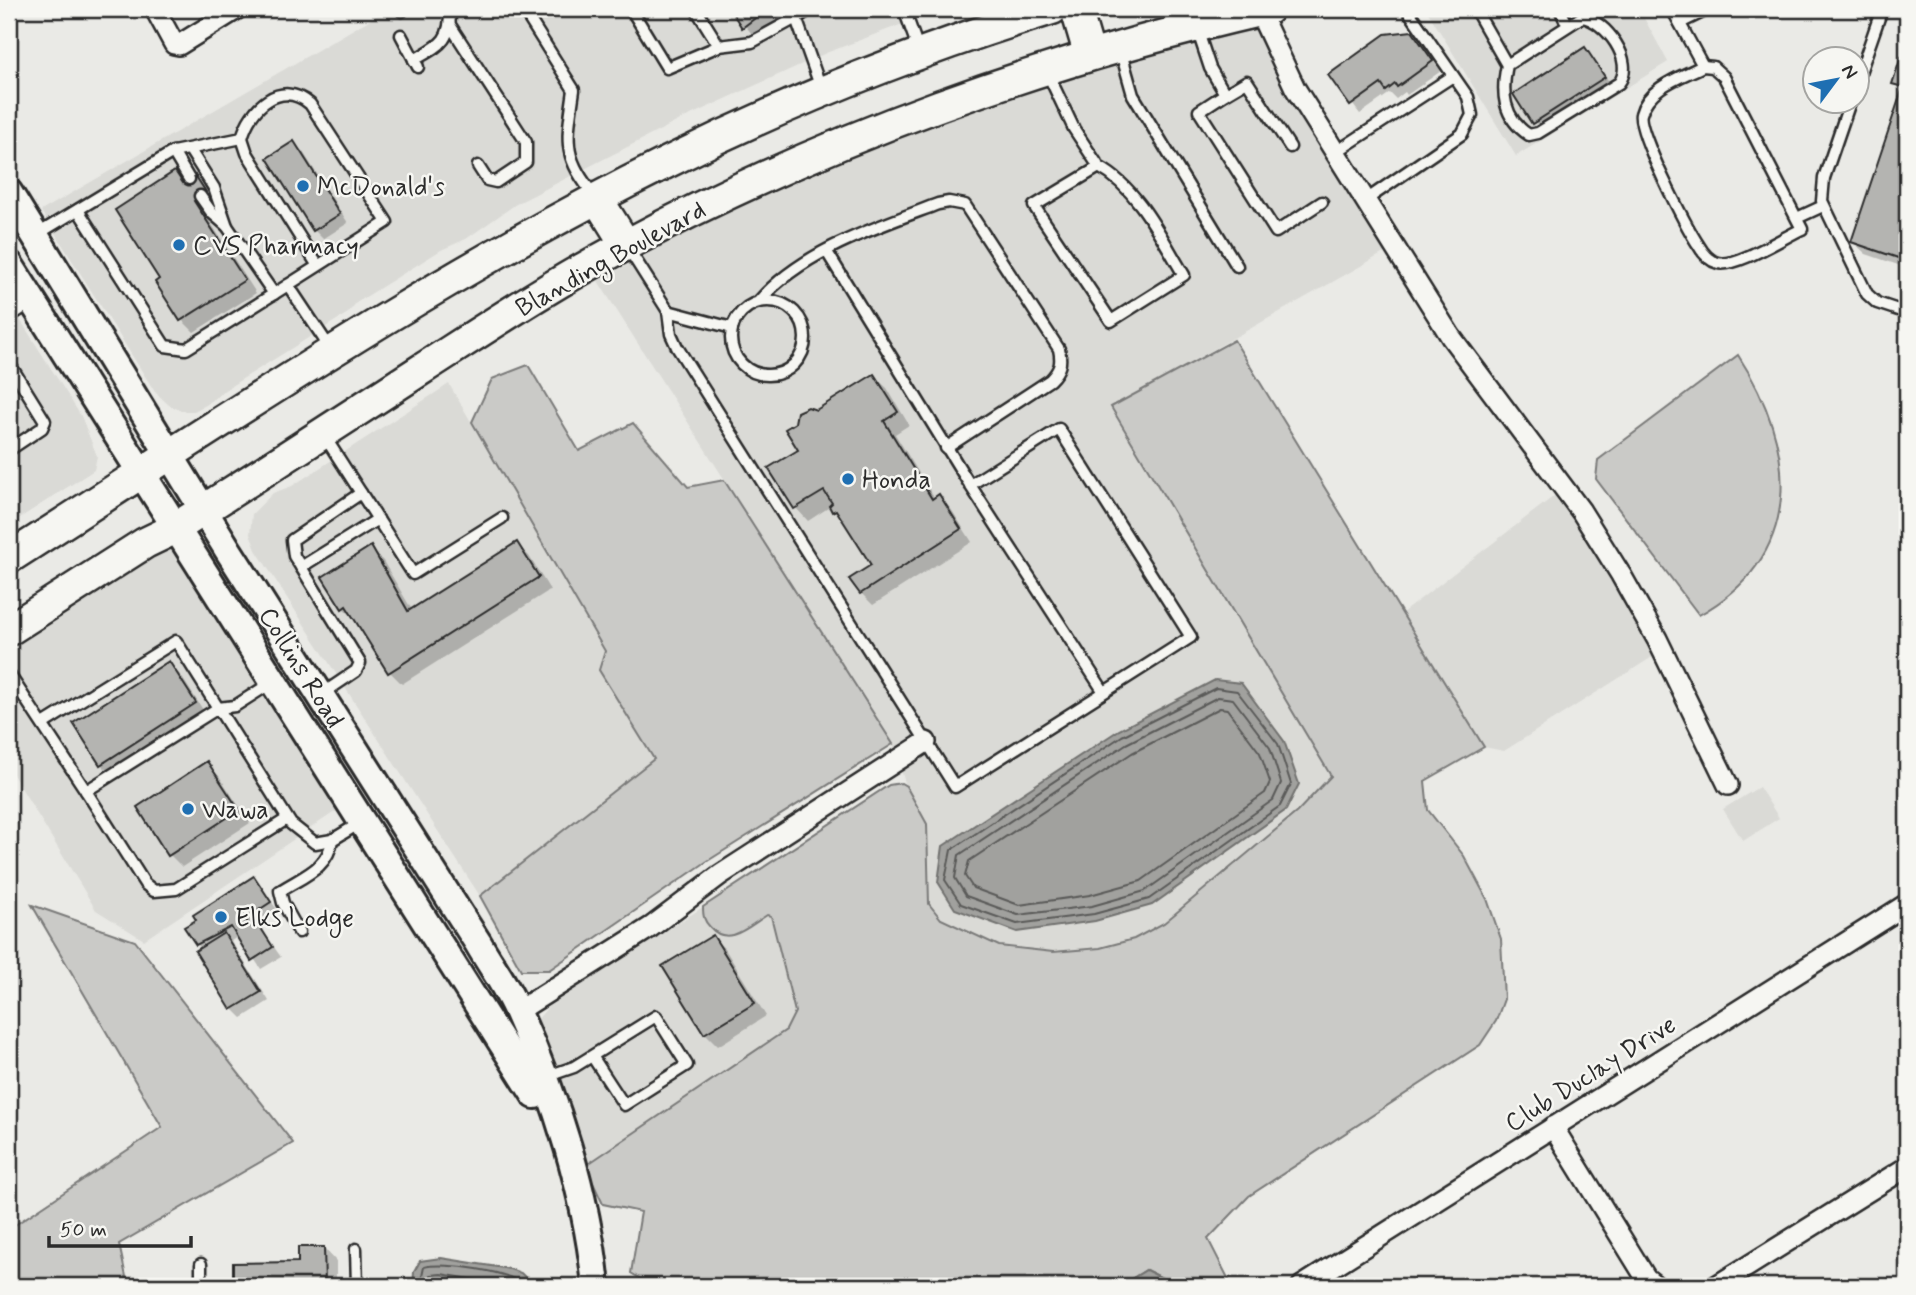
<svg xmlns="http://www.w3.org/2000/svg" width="1916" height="1295" font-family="Mynerve,sans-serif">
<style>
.built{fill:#dadad6}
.green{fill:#cacac7;stroke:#7a7a79;stroke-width:2}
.water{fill:#a1a19e;stroke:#727270;stroke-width:2}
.shadow{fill:#0003}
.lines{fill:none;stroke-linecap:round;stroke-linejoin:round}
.shore{stroke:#5a5a59;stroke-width:2}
.building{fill:#b4b4b1;stroke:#2b2b2b;stroke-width:2}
.lane-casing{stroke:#2b2b2b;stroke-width:15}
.street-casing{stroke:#2b2b2b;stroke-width:24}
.secondary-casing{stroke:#2b2b2b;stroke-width:32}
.primary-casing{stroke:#2b2b2b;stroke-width:35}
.lane{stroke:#f6f6f2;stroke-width:10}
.street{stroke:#f6f6f2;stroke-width:19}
.secondary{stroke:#f6f6f2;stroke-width:26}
.primary{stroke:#f6f6f2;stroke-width:30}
.poi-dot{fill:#1f6fb2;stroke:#f6f6f2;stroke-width:2.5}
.labels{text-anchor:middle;stroke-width:5;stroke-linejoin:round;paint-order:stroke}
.poi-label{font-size:26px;fill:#2b2b2b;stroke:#f6f6f2;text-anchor:start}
.street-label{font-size:26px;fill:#2b2b2b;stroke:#f6f6f2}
</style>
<rect width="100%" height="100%" fill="#eaeae6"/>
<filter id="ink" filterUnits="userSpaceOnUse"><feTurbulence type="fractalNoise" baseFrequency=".0143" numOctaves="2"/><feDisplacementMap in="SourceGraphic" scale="14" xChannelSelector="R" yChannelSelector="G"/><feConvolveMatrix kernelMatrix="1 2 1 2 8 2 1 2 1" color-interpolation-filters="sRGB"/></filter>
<g filter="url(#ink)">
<g class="built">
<path d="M388,9h554l-116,44 -142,65 -168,86 -50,35 -25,11 -85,53 -8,10 -117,73 -25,19 -12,6h-12l-13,-6 -14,-13 -114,-181z"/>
<path d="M1426,9h213l29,53 -152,94z"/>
<path d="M1255,23l134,227 -277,157 219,369 -34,36 -61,53 -72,58 -30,16 -34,9 -47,4 -54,-6 -58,-27 -12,-15 -2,-80 -21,-38 -13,-42 -295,-463 140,-76 174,-74 239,-81z"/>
<path d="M9,302l72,114 16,40 -3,14 -85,55z"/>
<path d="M449,384l156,267 -6,20 56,89 -175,136 -224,-346 -6,-16 2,-20 21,-21 19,-7z"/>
<path d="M1558,493l99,161 -153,97 -20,-4 -82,-134z"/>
<path d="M172,539l170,268 -198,133 -48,-30 -87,-142v-124z"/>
<path d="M1759,787l20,31 -36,23 -20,-32z"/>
<path d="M703,907v9l19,21h8l37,-22 4,1 24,96 -2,9 -7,9 -201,136 -48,-128 -1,-17 12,-14z"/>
</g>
<g class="green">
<path d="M1234,340l250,407 -59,34 3,29 36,46 23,43 14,40 3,60 -8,22 -16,24 -231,151 -41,43 24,47h-54l-32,-16 -26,16h-468l-21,-13 10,-61 -38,-8 -18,-38 201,-136 9,-18 -24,-96 -4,-1c-18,11 -39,33 -57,12 -6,-6 -7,-11 -7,-20l186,-122 12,-2 5,3 21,38 2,80 12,15 58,27 54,6 47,-4 34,-9 30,-16 133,-111 34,-36 -220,-369z"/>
<path d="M1738,355c59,91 69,200 -39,260l-103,-136 2,-19z"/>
<path d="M528,365l51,86 54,-28 55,64 36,-7 169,264 -187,118 -157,108h-28l-41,-74 174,-137 -55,-89 6,-19 -133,-229 20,-43z"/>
<path d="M32,905l103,36 158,202 -174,101 9,42h-119v-57l153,-102z"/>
</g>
<g class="water">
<path d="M1215,680l26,3 43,58 15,43 -13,26 -134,95 -57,16 -78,11 -62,-23 -17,-27 5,-36 176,-116z"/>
<path d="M441,1258l69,11 11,4 13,13h-121l1,-14 6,-11z"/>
<path d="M1146,1270l32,16h-58z"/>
</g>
<g class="shadow">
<path d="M732,9h69l-45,30z"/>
<path d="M1411,33l30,38 -34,24 -2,-3 -9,7 -6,-6 -30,21 -30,-39z"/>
<path d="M1585,49l28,38 -70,45 -28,-38z"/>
<path d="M1902,60l5,2v206l-41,-14 -13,-12 50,-150 -9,-9z"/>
<path d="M294,143l9,9 45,71 -25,16 -9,-9z"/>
<path d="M175,173l10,10 10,-6 12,12 10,16 -12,9 51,79 -62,39 -12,-12 -24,-37 4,-3z"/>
<path d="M874,376l13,12 22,37 -14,9 40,65 4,-2 12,12 21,33 -99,63 -12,-12 12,-27 -27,-43 -15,-17 -23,15 -12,-13 -26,-39 31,-19 15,-38z"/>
<path d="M9,424l11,19 -11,6z"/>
<path d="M516,544l13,12 21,34 -148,94 -12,-12 -34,-52 -13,-12 28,-60 12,13 29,49z"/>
<path d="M169,663l12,13 26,40 -94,61 -12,-13z"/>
<path d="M207,764l12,12 31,47 -68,44 -12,-12 -31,-47z"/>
<path d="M254,878l25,34 -21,13 23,32 -20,12 -22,-33 -8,5 38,60 -27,17 -9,-9 -36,-58 5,-2 -5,-5z"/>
<path d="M712,937l13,12 41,67 -48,30 -13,-13z"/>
<path d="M324,1248l12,13v24l7,1h-108l-1,-21 66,-1z"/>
</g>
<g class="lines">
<g class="shore">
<path d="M1216,688l21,3 41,53 13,40 -11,22 -131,93 -55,15 -77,10 -56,-20 -16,-24 6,-30 171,-114z"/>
<path d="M1218,697l15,2 37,49 11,35 -8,17 -128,91 -53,15 -74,9 -52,-19 -11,-18 4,-23 167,-111z"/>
<path d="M1220,708l7,1 33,44 10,29 -5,11 -124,88 -51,14 -71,10 -46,-17 -8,-12 4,-15 163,-108z"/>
<path d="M420,1286l4,-19c20,-5 87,4 101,19"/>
<path d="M429,1286l1,-11 11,-1 71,12"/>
</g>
</g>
<g class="building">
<path d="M730,9h37l-25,19z"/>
<path d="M1412,31l21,30 -36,26 -2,-3 -9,7 -5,-7 -31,22 -22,-31 57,-41z"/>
<path d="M1585,47l20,30 -73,47 -19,-30z"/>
<path d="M1901,57l6,3v201l-56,-19 52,-155 -11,-3z"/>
<path d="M294,141l46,73 -27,17 -46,-73z"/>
<path d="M175,171l8,12 12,-8 11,17 -12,9 51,79 -65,41 -25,-39 4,-3 -44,-69z"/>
<path d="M874,374l24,38 -14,9 48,78 7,-5 22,35 -101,65 -11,-15 22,-14 -35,-55 -4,2 -3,-6 3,-3 -8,-12 -30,18 -26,-41 30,-18 -13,-21 10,-6 2,-11 11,-5 8,3z"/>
<path d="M517,542l22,35 -151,96 -42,-67 -4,3 -20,-32 49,-31 37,65z"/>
<path d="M169,661l27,42 -96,62 -27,-42z"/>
<path d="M207,761l32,49 -71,46 -31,-49z"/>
<path d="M254,876l17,26 -26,17 5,7 7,-4 16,25 -22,14 -20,-34 -35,18 -12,-18 12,-7 -3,-5z"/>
<path d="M224,933l37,59 -30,18 -36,-59z"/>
<path d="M713,935l42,68 -51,31 -42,-68z"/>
<path d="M298,1247h26l1,37h18v2h-110v-23l65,-1z"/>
</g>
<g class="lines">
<g class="lane-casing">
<g id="lane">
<path d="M523,9l51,81c-7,50 -13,66 21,106"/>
<path d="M631,9l36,59 52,-22 33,-4 44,-24 25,70"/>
<path d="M696,9l23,37"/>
<path d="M904,9l15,42"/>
<path d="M1475,9l32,56c-6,28 -4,53 22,70l9,-2 81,-50c17,-22 -14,-63 -37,-66l-75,48"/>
<path d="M1560,9l7,15"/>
<path d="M1672,9l31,57"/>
<path d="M402,11v-2"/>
<path d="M796,18l15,-9"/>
<path d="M1680,23l29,-14"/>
<path d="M450,25l76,117v20l-30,20 -9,-2 -9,-14"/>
<path d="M1197,29l13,39 15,26 22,-13 43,66"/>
<path d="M401,35l17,32"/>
<path d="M1120,49l13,46 104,171"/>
<path d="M414,60c26,-15 37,-18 36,-51"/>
<path d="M1703,66l10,1 11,10 78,152c-18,8 -66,39 -84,34 -8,-2 -15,-10 -19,-17 -12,-18 -63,-116 -58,-132 7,-27 40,-37 62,-48z"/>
<path d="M1047,72l27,57 25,38 -65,39 77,115 73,-46c-23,-38 -46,-87 -85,-108"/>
<path d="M1856,84l26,-75"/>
<path d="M1225,94l-26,17 77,121 46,-30"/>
<path d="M1850,102l-26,76 -2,23 45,93 10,9 30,10"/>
<path d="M190,150l24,38 13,38"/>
<path d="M173,152l16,27"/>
<path d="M1336,152l117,-76"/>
<path d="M200,196l12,17 15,13 47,68"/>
<path d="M1366,200l96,-66 10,-19 -4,-18 -61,-88"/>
<path d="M78,210l87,136 21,3 102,-64"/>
<path d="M1797,218l26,-12"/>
<path d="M36,235l137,-83 69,-14"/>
<path d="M628,248l40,63 3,23 6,13 278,440 236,-150 -132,-208 -89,56 134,207"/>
<path d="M827,252l143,233"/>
<path d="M318,266l-71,-113 -5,-15c8,-31 39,-59 68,-34l77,118 -99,63 42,63"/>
<circle cx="768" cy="338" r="37"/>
<path d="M759,301c43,-50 118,-74 179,-97l11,-2 16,3 94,144c3,14 1,21 -9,31l-104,68"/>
<path d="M668,311l64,17"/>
<path d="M9,317l23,-15"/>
<path d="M9,363l36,58 -3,7 -33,22"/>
<path d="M325,437l88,137 89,-56"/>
<path d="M361,493l-69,47 2,16 7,11 77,-48"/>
<path d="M301,567l59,96 -4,8 -34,23"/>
<path d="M9,674l77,117 132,-83 17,-2 36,-23"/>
<path d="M43,724l133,-83 115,183 24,19 17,-3"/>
<path d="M86,791l59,93 9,7 22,-2 111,-70"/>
<path d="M299,932l-16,-29 -3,-12c23,-15 48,-22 52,-51l28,-17"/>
<path d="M545,1077l29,-10 82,-51 31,49 -63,40 -32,-49"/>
<path d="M356,1249l1,37"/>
<path d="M201,1264v22"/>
</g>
</g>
<g class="street-casing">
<g id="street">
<path d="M155,9l19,35 5,1 58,-36"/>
<path d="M1259,11l36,77 156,249 130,174 40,64 36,64 71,146"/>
<path d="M518,1011l133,-84 69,-52 206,-133"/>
<path d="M1553,1127l93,151 10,8"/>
<path d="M1302,1286l605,-382"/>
<path d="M1716,1286l191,-119"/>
</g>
</g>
<g class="secondary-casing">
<g id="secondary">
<path d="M9,193l219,357 250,393c13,23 30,45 40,70 38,84 69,182 78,273"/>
<path d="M9,264l526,831"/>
</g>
</g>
<g class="primary-casing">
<g id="primary">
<path d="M1076,9l13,44"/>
<path d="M598,200l28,45"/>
<path d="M9,558c215,-137 428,-282 657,-395 124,-62 253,-113 386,-154"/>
<path d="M9,630l136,-87 29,-14c83,-53 165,-106 248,-160 67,-43 133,-87 204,-124 205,-109 416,-184 642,-236"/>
</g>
</g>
<use href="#lane" class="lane"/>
<use href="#street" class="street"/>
<use href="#secondary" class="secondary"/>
<use href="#primary" class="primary"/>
</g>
</g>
<g class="poi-dot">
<circle cx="303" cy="186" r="7"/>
<circle cx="179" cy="245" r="7"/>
<circle cx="848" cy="479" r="7"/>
<circle cx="188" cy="809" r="7"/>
<circle cx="221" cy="917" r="7"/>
</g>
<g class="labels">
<g class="poi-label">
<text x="317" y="195">McDonald's</text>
<text x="193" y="254">CVS Pharmacy</text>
<text x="862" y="488">Honda</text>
<text x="202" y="818">Wawa</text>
<text x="235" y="926">Elks Lodge</text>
</g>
<g class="street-label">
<text transform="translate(610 258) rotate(-29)" y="9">Blanding Boulevard</text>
<text transform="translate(302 667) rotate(58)" y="9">Collins Road</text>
<text transform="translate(1590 1073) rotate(-32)" y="9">Club Duclay Drive</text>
</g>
</g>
<rect width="1916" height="1295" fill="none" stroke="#f6f6f2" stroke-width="35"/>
<rect x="18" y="18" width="1881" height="1260" fill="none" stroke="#2b2b2b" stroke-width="2.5" filter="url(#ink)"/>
<g transform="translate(1836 80) rotate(58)"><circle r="33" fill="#f6f6f2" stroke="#a5a5a2" stroke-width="2"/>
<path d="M0-5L12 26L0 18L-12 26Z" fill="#1f6fb2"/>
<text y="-10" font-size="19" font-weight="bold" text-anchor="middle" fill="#2b2b2b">N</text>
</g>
<path d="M49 1236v10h142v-10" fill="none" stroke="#2b2b2b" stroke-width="3.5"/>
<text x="60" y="1236" font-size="21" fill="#2b2b2b" stroke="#f6f6f2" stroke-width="5" paint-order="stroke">50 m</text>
</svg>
